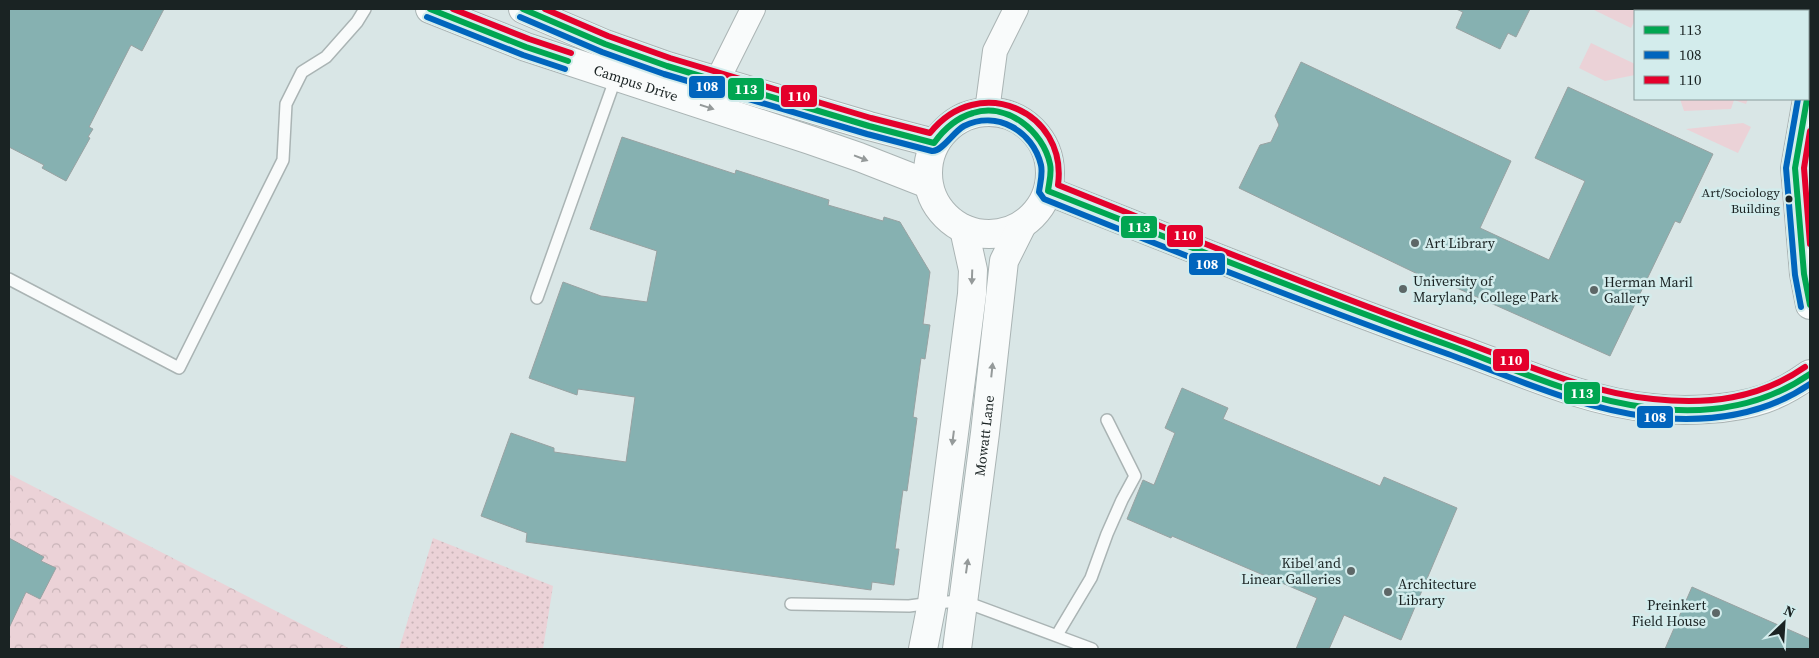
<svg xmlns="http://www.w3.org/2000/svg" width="1819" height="658" font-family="'Source Serif 4',serif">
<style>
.grass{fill:#ebd2d7}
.forest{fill:url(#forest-crowns)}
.park{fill:url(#park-dots)}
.building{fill:#86b1b1;stroke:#98a2a2}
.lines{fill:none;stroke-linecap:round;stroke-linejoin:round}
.service-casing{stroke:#aab4b4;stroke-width:14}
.minor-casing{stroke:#aab4b4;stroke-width:26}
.tertiary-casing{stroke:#aab4b4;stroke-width:30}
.service{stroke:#f9fbfb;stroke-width:11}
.minor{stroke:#f9fbfb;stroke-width:24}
.tertiary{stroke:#f9fbfb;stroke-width:28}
.bus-1-casing{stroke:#d3ecec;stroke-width:10}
.bus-2-casing{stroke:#d3ecec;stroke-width:10}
.bus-3-casing{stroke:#d3ecec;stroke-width:10}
.bus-1{stroke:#00a651;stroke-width:6}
.bus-2{stroke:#0065bd;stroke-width:6}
.bus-3{stroke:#e4002b;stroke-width:6}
.oneway{fill:#959a9a}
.bus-dot{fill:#1a2323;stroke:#d3ecec;stroke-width:2}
.poi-dot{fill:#5d6767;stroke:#d3ecec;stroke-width:2}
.labels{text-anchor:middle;stroke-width:5;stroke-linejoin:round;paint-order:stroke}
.bus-label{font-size:13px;fill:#1a2323;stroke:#d3ecec;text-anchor:end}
.street-label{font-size:14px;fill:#1a2323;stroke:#d3ecec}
.poi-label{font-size:14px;fill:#1a2323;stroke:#d3ecec;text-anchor:start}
.line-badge{stroke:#d3ecec;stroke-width:2}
.badge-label{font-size:14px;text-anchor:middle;font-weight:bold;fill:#fff}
</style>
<defs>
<pattern id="forest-crowns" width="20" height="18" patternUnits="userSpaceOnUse" patternTransform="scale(1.25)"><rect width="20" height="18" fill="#ebd2d7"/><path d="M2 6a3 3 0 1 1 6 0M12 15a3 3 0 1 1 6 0" fill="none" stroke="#c9b4b8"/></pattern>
<pattern id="park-dots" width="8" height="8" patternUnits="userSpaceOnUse" patternTransform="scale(1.25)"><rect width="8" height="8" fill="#ebd2d7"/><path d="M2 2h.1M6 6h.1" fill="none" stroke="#c9b4b8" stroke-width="1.8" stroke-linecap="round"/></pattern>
</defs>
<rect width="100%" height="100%" fill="#d9e6e6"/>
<g class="grass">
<path d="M1592,9h49l-2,2h-4v9l-4,8z"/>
<path d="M1757,9h53l-2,11v-9h-45z"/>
<path d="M1591,43l44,21v11l-30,6 -26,-13z"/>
<path d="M1680,99h68l-2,5 -12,-4 -3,9 -47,2z"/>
<path d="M1743,123l8,4 -13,26 -52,-24z"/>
</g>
<path class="forest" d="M9,474l341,175h-341z"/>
<path class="park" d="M433,538l120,48 -10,63h-144z"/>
<g class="building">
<path d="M9,9h155l-22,42 -11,-6 -42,82 4,2 -5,8 2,1 -24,43 -24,-13 2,-3 -35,-18z"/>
<path d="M1456,9h74l-14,28 -8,-4 -8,16 -44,-21 7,-16z"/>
<path d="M1301,62l210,99 -31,67 69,32 36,-79 -50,-23 33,-71 145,67 -33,69 -5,-2 -65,135 -178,-79 -6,1 -187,-90 21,-43 11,-3 8,-17 -4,-9z"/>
<path d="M622,137l113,37 1,-4 93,30 -1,5 55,16 1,-4 16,5 30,50 -7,52 7,1 -5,34 -4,-1 -8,59 4,1 -10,73 -4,-1 -8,59h4l-5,36 -22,-3 -1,8 -345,-48 1,-9 -46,-17 30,-83 43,15v4l72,10 9,-65 -57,-8 -1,6 -48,-17 34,-96 38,14 46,6 10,-51 -67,-22z"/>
<path d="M1182,388l46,20 -5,11 157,67 4,-9 73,31 -56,132 -57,-25 -15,34h-33l21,-51 -145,-62 -1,2 -44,-19 16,-39 11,5 21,-52 -10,-5z"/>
<path d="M9,538l35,19 -3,4 15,7 -16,31 -14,-7 -17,36z"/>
<path d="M1692,587l118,52v10h-145z"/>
</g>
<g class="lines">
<g class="service-casing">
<g id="service">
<path d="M9,279l170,89 104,-208 3,-56 16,-32 24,-15 31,-35 8,-13"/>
<path d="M537,298l79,-221"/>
<path d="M791,604l118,2 23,-3 31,-2 129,48"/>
<path d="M1057,635l34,-57 16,-44 15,-34 13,-24 -28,-56"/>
</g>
</g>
<g class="minor-casing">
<g id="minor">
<path d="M717,81l36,-72"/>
<path d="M987,111l8,-60 21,-42"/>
</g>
</g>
<g class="tertiary-casing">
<g id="tertiary">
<path id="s1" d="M430,9l96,38 284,93 49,17 69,27"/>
<path d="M523,9l82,35 62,22 202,60 65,17"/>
<path d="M1807,99l-12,69 9,106 6,31"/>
<circle cx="989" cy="173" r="61"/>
<path d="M1048,191c137,54 274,110 413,159 61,22 126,52 190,58 33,4 81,2 113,-9 17,-6 32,-15 46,-25"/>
<path d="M923,649l9,-46 40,-309 1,-24 -9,-41"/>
<path id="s2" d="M957,649l28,-216 19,-172 18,-36"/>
</g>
</g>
<use href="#service" class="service"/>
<use href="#minor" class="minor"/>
<use href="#tertiary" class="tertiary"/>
<g class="bus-1-casing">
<g id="bus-1">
<path d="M430,9l96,38 42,14"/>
<path d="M523,9l82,35 62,22 202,60 65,17c10,-14 22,-25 39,-30 34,-11 70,18 77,51 2,9 -1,19 -2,27 135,53 269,107 406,156 64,24 128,53 197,61 57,7 111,-1 159,-34"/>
<path d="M1807,99l-12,69 9,106 6,31"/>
</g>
</g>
<g class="bus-2-casing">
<g id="bus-2">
<path d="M427,17l96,38 42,14"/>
<path d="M520,17l82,35 62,22 203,60 65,17c10,1 21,-19 32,-25 33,-16 69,5 77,39 2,9 -1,19 -2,27l5,7c134,54 268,107 404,155 66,24 131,54 202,63 56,6 113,-1 160,-33"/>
<path d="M1798,99l-12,69 9,107 6,32"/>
</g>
</g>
<g class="bus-3-casing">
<g id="bus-3">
<path d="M453,9l76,30 42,14"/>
<path d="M545,9l63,27 62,22 201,60 59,15c48,-61 138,-22 128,52 132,53 264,106 397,154 65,23 129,53 198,60 55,6 106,0 152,-32"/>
<path d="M1810,131l-6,37 6,76"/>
</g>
</g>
<use href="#bus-1" class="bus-1"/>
<use href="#bus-2" class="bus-2"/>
<use href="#bus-3" class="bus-3"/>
</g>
<defs><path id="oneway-solid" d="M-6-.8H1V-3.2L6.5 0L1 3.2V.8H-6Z" transform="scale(1.25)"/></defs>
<g class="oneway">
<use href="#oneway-solid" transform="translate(707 107) rotate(18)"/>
<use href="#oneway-solid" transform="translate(861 158) rotate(21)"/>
<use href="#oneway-solid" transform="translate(972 277) rotate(92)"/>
<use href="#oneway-solid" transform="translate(992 370) rotate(-84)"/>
<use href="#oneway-solid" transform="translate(953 438) rotate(97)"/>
<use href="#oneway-solid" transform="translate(967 566) rotate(-82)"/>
</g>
<circle class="bus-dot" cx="1789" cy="199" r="4.5"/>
<g class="poi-dot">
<circle cx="1415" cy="243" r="5"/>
<circle cx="1403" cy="289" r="5"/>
<circle cx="1594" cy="290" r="5"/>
<circle cx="1351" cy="571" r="5"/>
<circle cx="1388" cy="592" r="5"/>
<circle cx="1716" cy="613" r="5"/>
</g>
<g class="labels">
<g class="bus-label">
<text x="1780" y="197">Art/Sociology<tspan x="1780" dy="16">Building</tspan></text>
</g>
<g class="street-label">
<text dy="5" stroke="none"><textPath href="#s1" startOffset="219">Campus Drive</textPath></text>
<text dy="5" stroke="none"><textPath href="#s2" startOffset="215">Mowatt Lane</textPath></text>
</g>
<g class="poi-label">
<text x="1425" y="248">Art Library</text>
<text x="1413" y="286">University of<tspan x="1413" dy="16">Maryland, College Park</tspan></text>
<text x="1604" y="287">Herman Maril<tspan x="1604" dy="16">Gallery</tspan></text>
<text x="1341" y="568" text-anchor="end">Kibel and<tspan x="1341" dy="16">Linear Galleries</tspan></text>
<text x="1398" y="589">Architecture<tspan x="1398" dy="16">Library</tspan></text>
<text x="1706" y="610" text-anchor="end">Preinkert<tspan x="1706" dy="16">Field House</tspan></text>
</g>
</g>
<g class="line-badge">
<rect x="688" y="75" width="38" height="24" rx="5" fill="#0065bd"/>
<rect x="727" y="77" width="38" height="24" rx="5" fill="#00a651"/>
<rect x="780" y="84" width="38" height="24" rx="5" fill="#e4002b"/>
<rect x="1120" y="215" width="38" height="24" rx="5" fill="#00a651"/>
<rect x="1166" y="224" width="38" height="24" rx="5" fill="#e4002b"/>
<rect x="1188" y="252" width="38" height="24" rx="5" fill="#0065bd"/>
<rect x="1492" y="348" width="38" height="24" rx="5" fill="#e4002b"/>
<rect x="1563" y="381" width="38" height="24" rx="5" fill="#00a651"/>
<rect x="1636" y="405" width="38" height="24" rx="5" fill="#0065bd"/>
</g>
<g class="badge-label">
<text x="707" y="91">108</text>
<text x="746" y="94">113</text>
<text x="799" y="101">110</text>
<text x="1139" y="232">113</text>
<text x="1185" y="240">110</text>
<text x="1207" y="269">108</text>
<text x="1511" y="365">110</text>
<text x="1582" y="398">113</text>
<text x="1655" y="422">108</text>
</g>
<rect width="1819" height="658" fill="none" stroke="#1a2323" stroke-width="20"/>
<rect x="1634" y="10" width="175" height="90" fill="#d3ecec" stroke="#899c9c"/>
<rect x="1644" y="26" width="25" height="8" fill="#00a651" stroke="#899c9c"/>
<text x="1679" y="35" font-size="15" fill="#1a2323">113</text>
<rect x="1644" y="51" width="25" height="8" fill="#0065bd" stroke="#899c9c"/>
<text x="1679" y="60" font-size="15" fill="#1a2323">108</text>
<rect x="1644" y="76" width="25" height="8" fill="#e4002b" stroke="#899c9c"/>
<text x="1679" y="85" font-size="15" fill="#1a2323">110</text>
<g transform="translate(1784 623) rotate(25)" stroke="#d3ecec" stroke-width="4" paint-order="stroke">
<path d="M0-4L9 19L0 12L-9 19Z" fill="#1a2323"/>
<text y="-8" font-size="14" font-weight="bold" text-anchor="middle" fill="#1a2323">N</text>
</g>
</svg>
